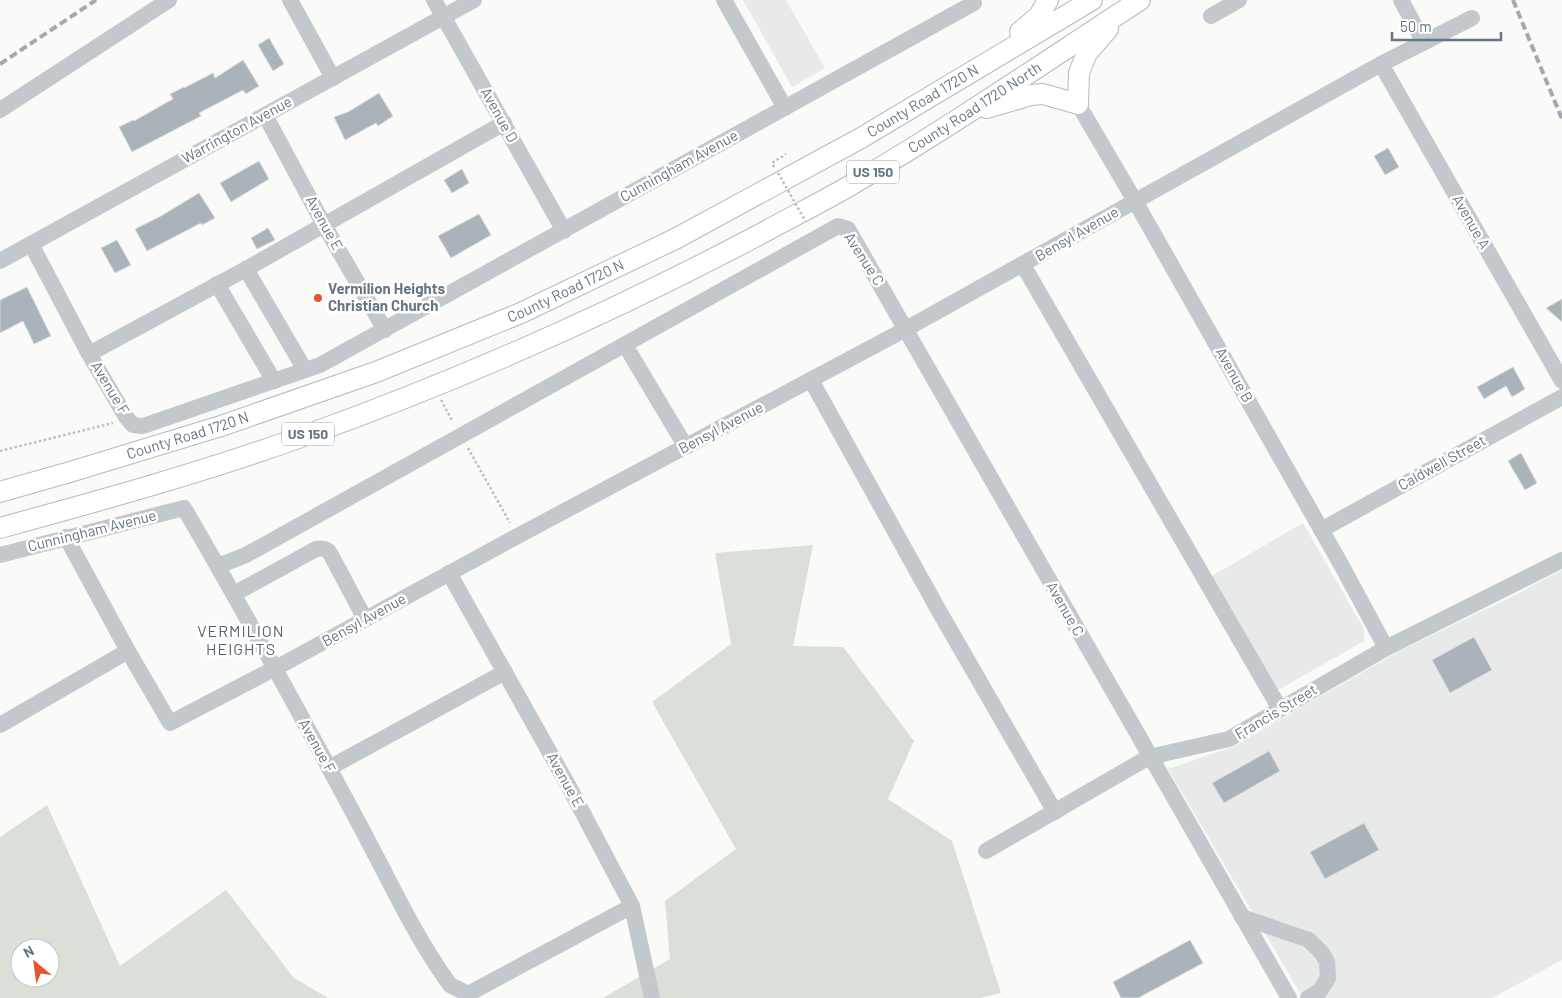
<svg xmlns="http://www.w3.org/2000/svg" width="1562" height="998" font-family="Barlow,sans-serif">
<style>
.built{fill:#e8e9e9}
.green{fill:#dadfd7;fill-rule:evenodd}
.building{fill:#aab3b9;stroke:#dcdcda}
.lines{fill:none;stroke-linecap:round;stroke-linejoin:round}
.major-casing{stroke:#b5babe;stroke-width:22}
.path{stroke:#bbbfc2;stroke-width:2.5;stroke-dasharray:2.5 2.5;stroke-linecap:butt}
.minor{stroke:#c3c8cc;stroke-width:16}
.major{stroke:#fff;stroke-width:20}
.rail{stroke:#a2aab0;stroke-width:4;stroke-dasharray:8 4;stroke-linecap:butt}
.path-bridge{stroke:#bbbfc2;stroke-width:2.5;stroke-dasharray:2.5 2.5;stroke-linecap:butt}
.poi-dot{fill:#e4572e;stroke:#fff;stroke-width:2}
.labels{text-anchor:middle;stroke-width:5;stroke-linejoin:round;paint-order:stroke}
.shield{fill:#fff;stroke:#939fa8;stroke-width:1}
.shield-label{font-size:14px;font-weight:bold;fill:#657683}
.street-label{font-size:15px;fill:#657683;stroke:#fff}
.poi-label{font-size:15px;font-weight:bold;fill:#657683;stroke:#fff;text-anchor:start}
.neighbourhood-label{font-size:16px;letter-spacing:1px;fill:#57646e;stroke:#fff}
</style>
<rect width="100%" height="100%" fill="#fafaf8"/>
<g class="built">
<path d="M743,0h43l39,68 -33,19z"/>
<path d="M1303,523l61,106v12l-93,53 -66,-114z"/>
<path d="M1562,570v390l-70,38h-189l-135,-229 67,-23 164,-95 114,-55z"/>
</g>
<g class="green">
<path d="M813,545l-20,101 50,1 71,94 -26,58 64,42 49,152 -21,5h-377l67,-39 -5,-58 71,-52 -84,-147 79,-58 -16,-91z"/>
<path d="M47,805l73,161 106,-76 68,88 34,20h-328v-161zM20,948h30v30h-30z"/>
</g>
<g class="building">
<path d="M269,38l15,26 -11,7 -15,-26z"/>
<path d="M243,60l16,26 -13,8 -3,-4 -44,23 2,3 -69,36 -13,-25 14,-7 1,1 39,-22 -3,-5 14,-7v1l29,-15 2,5z"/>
<path d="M379,93l14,23 -15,10 -2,-3 -31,17 -11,-23 14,-5z"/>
<path d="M1388,148l11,19 -14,8 -11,-19z"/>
<path d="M259,161l10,18 -38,23 -11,-19z"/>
<path d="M462,169l7,14 -17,10 -8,-13z"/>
<path d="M199,193l16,25 -13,7 -1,-2 -54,28 -12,-22 26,-13z"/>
<path d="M479,214l12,21 -40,23 -13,-22z"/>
<path d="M268,228l7,12 -18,9 -6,-11z"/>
<path d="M117,240l14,25 -16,8 -14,-25z"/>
<path d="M27,287l24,49 -17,8 -11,-23 -23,12v-33z"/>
<path d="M1562,299v23l-16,-14z"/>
<path d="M1513,367l12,22 -13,8 -6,-11 -22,13 -7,-12z"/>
<path d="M1521,453l16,30 -12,7 -17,-29z"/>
<path d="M1474,637l18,33 -42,23 -18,-33z"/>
<path d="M1269,751l11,20 -56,32 -12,-20z"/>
<path d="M1364,823l15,27 -54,29 -15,-27z"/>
<path d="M1190,940l13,23 -65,35h-17l-8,-16z"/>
</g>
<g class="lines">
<g class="major-casing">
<g id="major">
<path d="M1020,32l19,-16 9,-16"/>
<path d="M987,108l44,-13 12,-1 35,10 1,-31 8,-20 21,-24"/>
<path id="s1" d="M0,492l70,-20 151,-46 155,-54 145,-59 156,-75 184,-100 231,-138"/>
<path id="s2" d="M0,528c102,-28 204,-56 304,-92 159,-57 314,-126 464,-206 27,-15 56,-29 83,-45 99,-58 194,-123 289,-185"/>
</g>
</g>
<g class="path">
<path d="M774,167l-2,-4 14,-9"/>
<path d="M441,400l12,22"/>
<path d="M468,448l42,75"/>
<path d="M0,451l113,-28"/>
</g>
<g class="minor">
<path d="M290,0l43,78"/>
<path d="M434,0l130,231"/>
<path d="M724,0l61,108"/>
<path d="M1401,0l22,41"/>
<path d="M1211,16l28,-16"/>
<path d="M1381,64l181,317"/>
<path d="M1078,104l57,97 208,367 43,80"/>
<path d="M0,110l169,-110"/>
<path d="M265,115l59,110 61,105"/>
<path d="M31,244l58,110 37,63 7,8 10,1 177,-61 654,-362"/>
<path d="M0,261l474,-261"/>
<path d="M1023,265l257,444"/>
<path d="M246,269l59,101"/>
<path d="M217,284l57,97"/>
<path d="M625,345l61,102"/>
<path d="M89,354l157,-85 258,-146"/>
<path d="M811,380l128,231 116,201"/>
<path d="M1321,530l241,-133"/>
<path d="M66,537l62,114 42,72 115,-60 227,-124 394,-210 475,-265 91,-46"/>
<path d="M0,555l184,-47c60,103 117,207 173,312 30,55 56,114 93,165l18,9 164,-88"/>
<path d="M218,566l28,-11 592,-329 10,3 441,769"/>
<path d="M449,573l119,212 64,121 20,92"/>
<path d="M234,594l82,-45c7,-1 11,-1 15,6l34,64"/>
<path d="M0,725l128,-74"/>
<path d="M329,768l176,-96"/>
<path d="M986,851l163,-94 80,-18 157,-91 176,-88"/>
<path d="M1242,917l67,23 13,13 5,9 1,16 -8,13 -12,7"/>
</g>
<use href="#major" class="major"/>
<g class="rail">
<path d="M1513,0l49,119"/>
<path d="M0,64l96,-64"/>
</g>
<path class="path-bridge" d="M778,173l28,49"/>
</g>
<circle class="poi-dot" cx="318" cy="298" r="5"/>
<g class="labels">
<g class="shield">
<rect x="847" y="160.5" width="52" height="23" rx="4"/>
<rect x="282" y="422.5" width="52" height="23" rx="4"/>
</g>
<g class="shield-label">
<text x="873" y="177">US 150</text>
<text x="308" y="439">US 150</text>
</g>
<g class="street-label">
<text dy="5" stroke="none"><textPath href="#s1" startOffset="1006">County Road 1720 N</textPath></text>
<text dy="5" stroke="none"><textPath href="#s2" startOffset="1066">County Road 1720 North</textPath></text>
<text transform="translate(499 115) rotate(61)" y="5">Avenue D</text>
<text transform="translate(237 130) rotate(-29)" y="5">Warrington Avenue</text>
<text transform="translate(679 166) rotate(-29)" y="5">Cunningham Avenue</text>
<text transform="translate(1471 222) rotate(60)" y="5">Avenue A</text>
<text transform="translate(324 223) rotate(61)" y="5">Avenue E</text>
<text transform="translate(1077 234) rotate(-30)" y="5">Bensyl Avenue</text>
<text transform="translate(864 259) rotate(57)" y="5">Avenue C</text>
<text dy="5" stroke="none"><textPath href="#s1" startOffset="601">County Road 1720 N</textPath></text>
<text transform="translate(1234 375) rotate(61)" y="5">Avenue B</text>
<text transform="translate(110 388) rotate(59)" y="5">Avenue F</text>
<text transform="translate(721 428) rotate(-28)" y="5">Bensyl Avenue</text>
<text dy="5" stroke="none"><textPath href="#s1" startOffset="196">County Road 1720 N</textPath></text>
<text transform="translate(1442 463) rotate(-29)" y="5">Caldwell Street</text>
<text transform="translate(92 531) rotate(-14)" y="5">Cunningham Avenue</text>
<text transform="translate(1065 609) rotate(60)" y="5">Avenue C</text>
<text transform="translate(364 620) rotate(-29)" y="5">Bensyl Avenue</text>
<text transform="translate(1276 712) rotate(-31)" y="5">Francis Street</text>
<text transform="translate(317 746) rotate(61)" y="5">Avenue F</text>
<text transform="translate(565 780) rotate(61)" y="5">Avenue E</text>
</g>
<g class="poi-label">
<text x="328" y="294">Vermilion Heights<tspan x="328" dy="17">Christian Church</tspan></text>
</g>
<g class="neighbourhood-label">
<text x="241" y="637">VERMILION<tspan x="241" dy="18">HEIGHTS</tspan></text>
</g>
</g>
<g transform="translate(35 963) rotate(331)"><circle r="24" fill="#ffffff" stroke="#c1c8cd"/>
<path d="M0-4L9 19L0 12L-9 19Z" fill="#e4572e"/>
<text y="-8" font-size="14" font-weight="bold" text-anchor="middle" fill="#657683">N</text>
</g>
<path d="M1392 32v8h109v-8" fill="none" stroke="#657683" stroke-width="2.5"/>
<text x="1400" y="32" font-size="15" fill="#657683" stroke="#ffffff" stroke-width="4" paint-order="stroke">50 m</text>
</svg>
